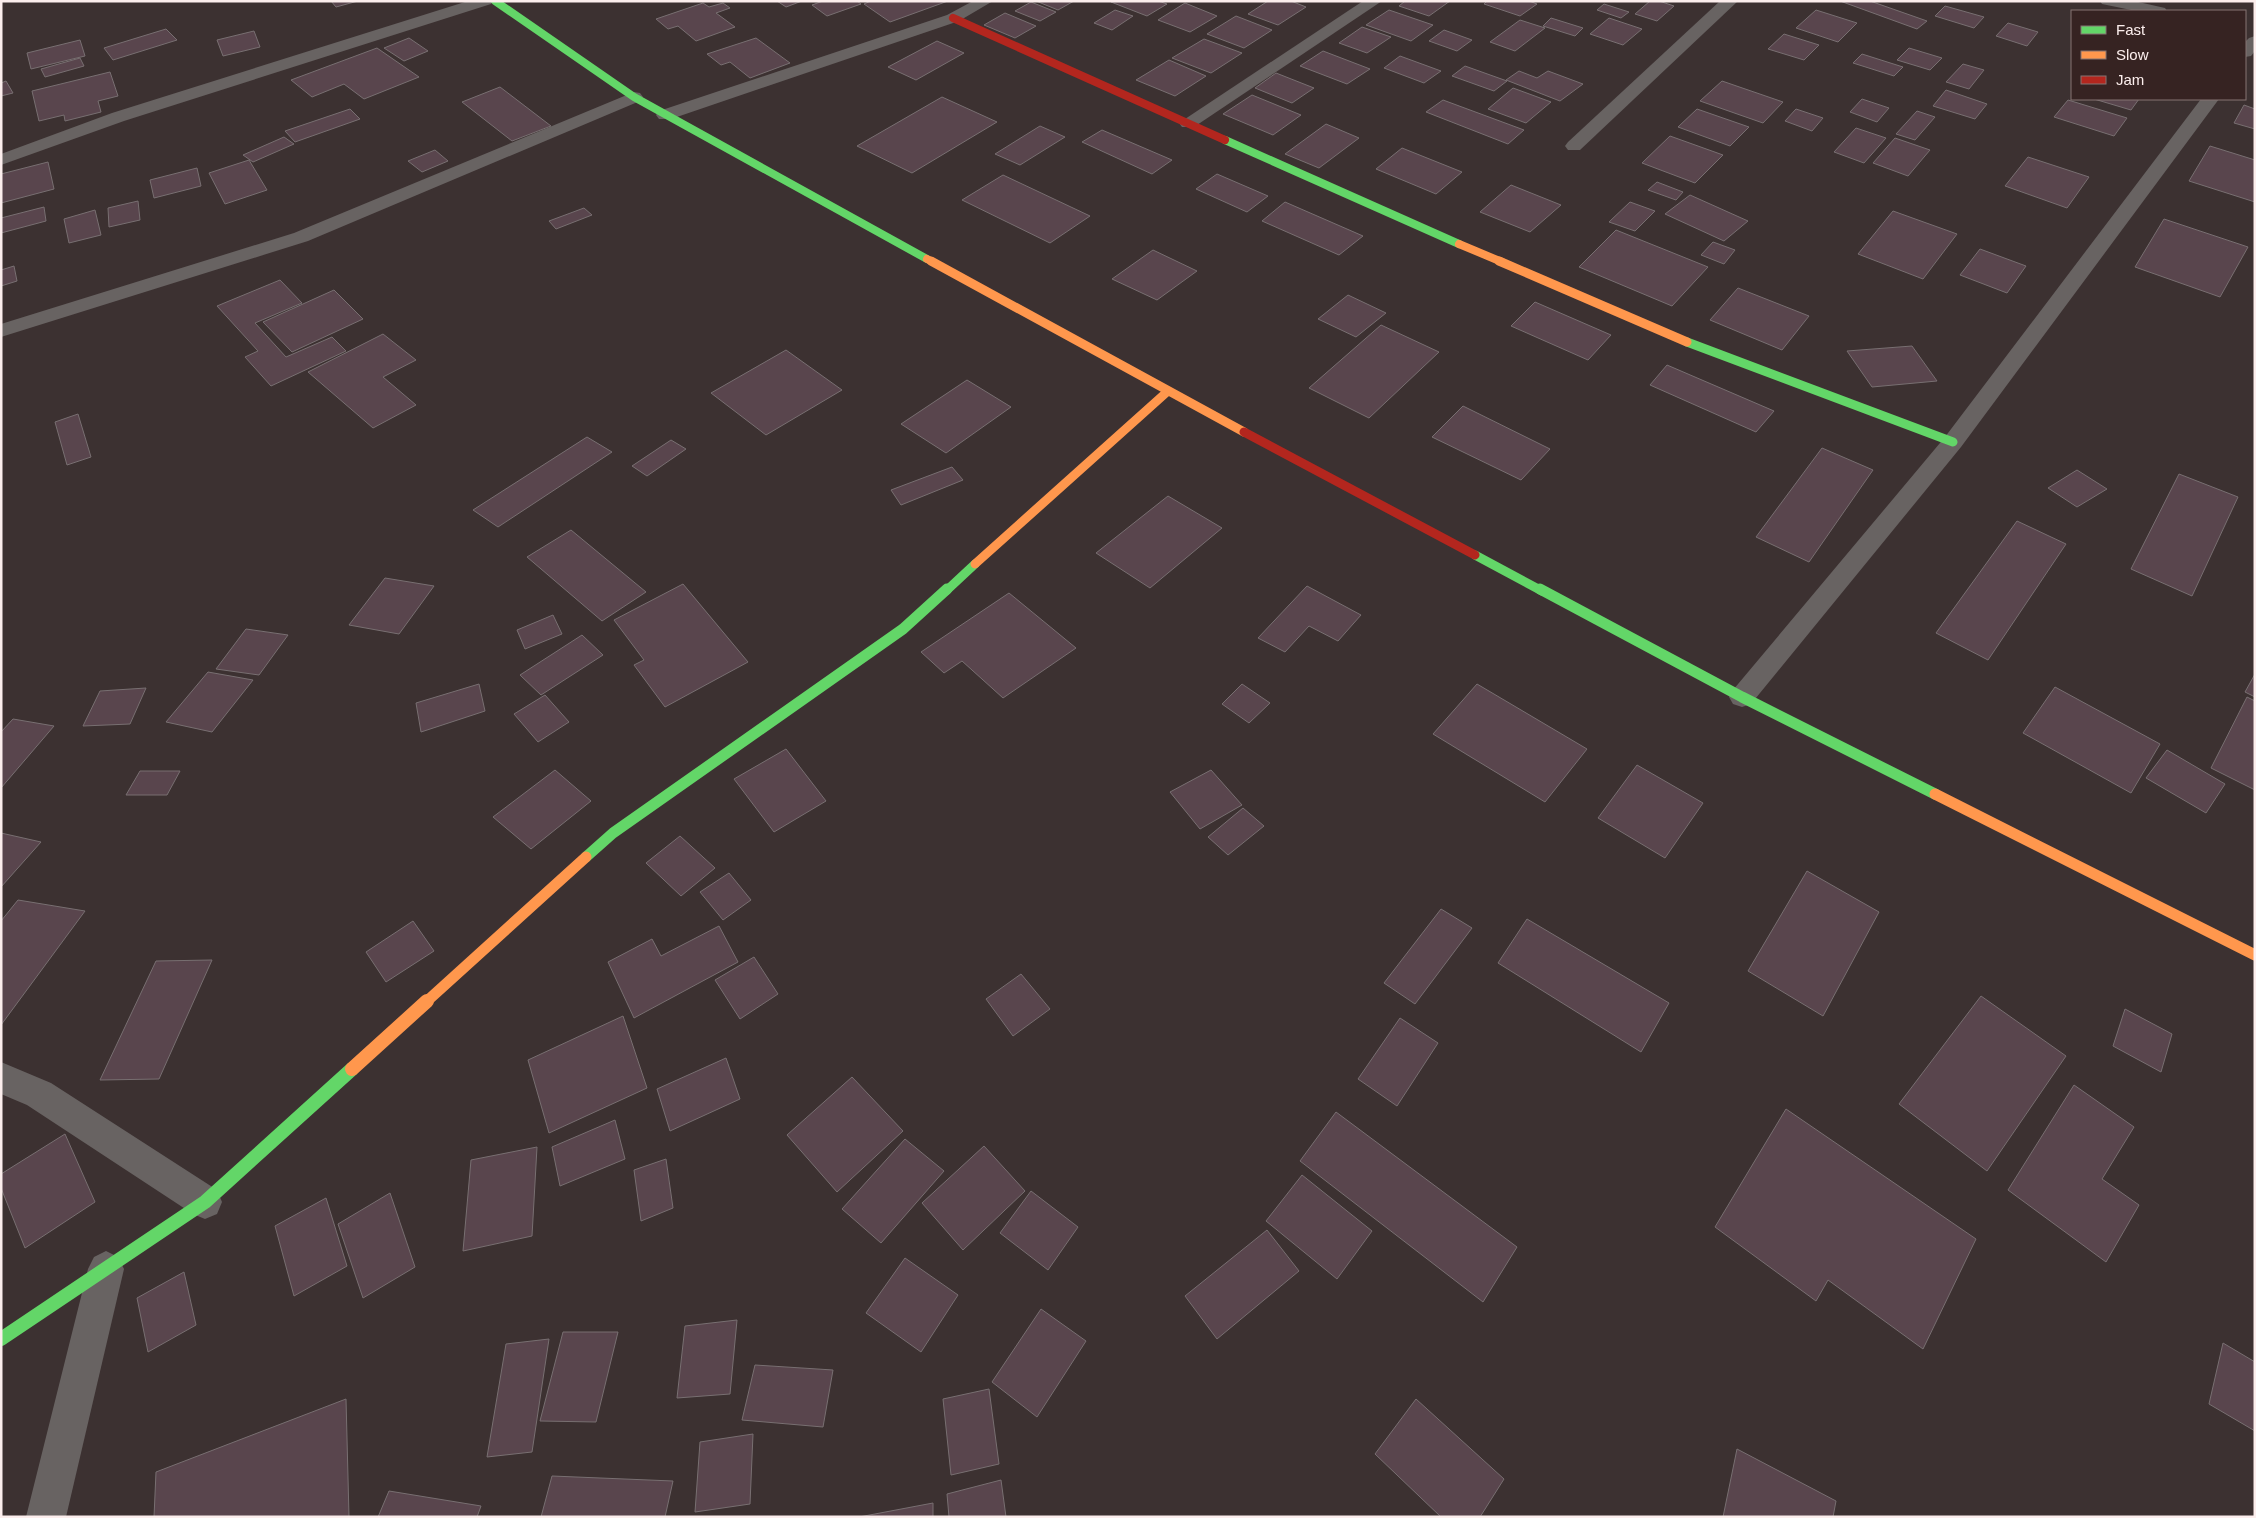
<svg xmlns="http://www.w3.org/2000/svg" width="2256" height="1518" font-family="Helvetica,sans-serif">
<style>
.building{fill:#59454d;stroke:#786f71}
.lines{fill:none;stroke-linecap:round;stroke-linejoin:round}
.street{fill:#686362;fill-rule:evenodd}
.fast-far3{stroke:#63d668;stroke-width:8}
.fast-far2{stroke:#63d668;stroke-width:9}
.fast-far1{stroke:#63d668;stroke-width:11}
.fast{stroke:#63d668;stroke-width:14}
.slow-far3{stroke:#ff974d;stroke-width:8}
.slow-far2{stroke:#ff974d;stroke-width:9}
.slow-far1{stroke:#ff974d;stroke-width:11}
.slow{stroke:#ff974d;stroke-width:14}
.jam-far1{stroke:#b3261e;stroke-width:8}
.jam{stroke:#b3261e;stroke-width:9}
</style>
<rect width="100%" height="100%" fill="#3c3131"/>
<g class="building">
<path d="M331,1h27l-22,6z"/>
<path d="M777,1h25l-16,6z"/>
<path d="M823,1h34l4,3 -34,12 -15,-11z"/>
<path d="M871,1h77l-58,21 -26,-18z"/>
<path d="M1036,1h38l-16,9z"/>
<path d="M1158,1l9,3 -20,12 -36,-14z"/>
<path d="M1268,1h23l15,6 -28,18 -30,-11z"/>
<path d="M1405,1h45l-21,15 -30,-10z"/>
<path d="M1487,1h42l8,3 -17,12 -36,-12z"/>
<path d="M1650,1h9l15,5 -17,15 -22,-7z"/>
<path d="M1840,1h30l57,20 -10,8z"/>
<path d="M1031,2l25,10 -16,9 -25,-10z"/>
<path d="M703,3l6,4 14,-4 7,5 -14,5 19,14 -39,14 -18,-15 -10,3 -12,-10z"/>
<path d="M1185,3l32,13 -27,16 -32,-12z"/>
<path d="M1604,4l25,8 -8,6 -24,-8z"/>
<path d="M1945,6l39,11 -10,11 -39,-12z"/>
<path d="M1115,10l18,6 -21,14 -18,-7z"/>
<path d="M1389,10l44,15 -22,16 -45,-16z"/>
<path d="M1816,10l41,13 -19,19 -42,-14z"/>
<path d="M1005,13l31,13 -21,12 -31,-13z"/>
<path d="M1236,16l36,14 -28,18 -37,-14z"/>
<path d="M1551,18l32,10 -8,8 -32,-10z"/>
<path d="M1609,18l33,11 -19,16 -33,-11z"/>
<path d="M1520,20l25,8 -30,23 -25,-9z"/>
<path d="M2008,23l30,9 -11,14 -31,-10z"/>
<path d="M1362,27l29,10 -24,16 -28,-10z"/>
<path d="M166,29l11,11 -64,20 -9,-12z"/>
<path d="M1444,30l28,10 -15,11 -28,-10z"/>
<path d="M254,31l6,16 -37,9 -6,-16z"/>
<path d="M1784,34l35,11 -15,15 -36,-11z"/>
<path d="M409,38l19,13 -24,10 -20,-13z"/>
<path d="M756,38l34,25 -40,15 -20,-16 -9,3 -14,-11z"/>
<path d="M1204,39l38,14 -31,20 -39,-15z"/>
<path d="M80,40l5,16 -54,13 -4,-16z"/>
<path d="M937,41l27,12 -48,27 -28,-13z"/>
<path d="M377,48l42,29 -55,22 -20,-15 -32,13 -21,-17z"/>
<path d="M1909,48l33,10 -12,12 -33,-10z"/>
<path d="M1323,51l47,18 -23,15 -47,-18z"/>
<path d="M1862,54l41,13 -9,9 -41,-13z"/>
<path d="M1400,56l41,15 -17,12 -40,-15z"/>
<path d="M80,58l4,8 -39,11 -4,-8z"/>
<path d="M1169,60l37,16 -31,20 -39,-16z"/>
<path d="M1963,64l21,6 -15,19 -23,-7z"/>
<path d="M1465,66l42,15 -13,10 -42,-15z"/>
<path d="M1519,71l18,7 11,-7 35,13 -23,17 -54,-21z"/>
<path d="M110,72l8,24 -20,5 3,11 -36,9 -1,-6 -25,6 -7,-30z"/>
<path d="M1276,73l38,15 -22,15 -37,-15z"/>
<path d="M6,81l7,12 -12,3v-13z"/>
<path d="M1722,81l61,21 -20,21 -63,-22z"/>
<path d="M500,87l51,39 -39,15 -50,-39z"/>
<path d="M1513,88l38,14 -25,21 -38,-14z"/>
<path d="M1946,90l41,14 -12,15 -42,-13z"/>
<path d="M1252,95l49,20 -28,20 -50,-21z"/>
<path d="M942,97l55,25 -85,51 -55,-27z"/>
<path d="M1862,99l27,9 -12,14 -27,-10z"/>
<path d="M2094,99h45l-8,11z"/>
<path d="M1443,100l81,30 -16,14 -82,-32z"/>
<path d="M2068,100l59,18 -13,18 -60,-19z"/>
<path d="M2244,105l11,4v20l-21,-6z"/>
<path d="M350,109l10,10 -65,23 -10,-11z"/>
<path d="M1697,109l52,18 -19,19 -52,-19z"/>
<path d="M1796,109l27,9 -11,13 -27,-10z"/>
<path d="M1917,111l18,6 -20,23 -19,-6z"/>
<path d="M1326,124l33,14 -40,30 -34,-14z"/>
<path d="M1040,126l25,11 -45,28 -25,-11z"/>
<path d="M1856,128l30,10 -22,25 -30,-11z"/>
<path d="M1102,130l70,30 -20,14 -70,-32z"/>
<path d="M1670,136l53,19 -28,28 -53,-20z"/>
<path d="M284,137l10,7 -41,18 -10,-7z"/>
<path d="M1895,138l35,12 -22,26 -35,-13z"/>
<path d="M2210,146l45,14v42l-66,-21z"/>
<path d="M1402,148l60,24 -26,22 -60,-25z"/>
<path d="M435,150l13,11 -26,11 -14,-11z"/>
<path d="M2028,157l61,20 -22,31 -62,-22z"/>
<path d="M249,160l18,30 -42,14 -16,-31z"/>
<path d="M48,162l6,27 -53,14v-29z"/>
<path d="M197,168l4,18 -47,12 -4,-18z"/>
<path d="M1217,174l51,22 -21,16 -51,-23z"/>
<path d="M1003,175l87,41 -40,27 -88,-43z"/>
<path d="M1657,182l26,10 -7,8 -28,-10z"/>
<path d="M1511,185l50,20 -31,27 -50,-20z"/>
<path d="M1690,195l58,26 -24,20 -59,-27z"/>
<path d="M138,201l2,19 -31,7 -1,-19z"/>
<path d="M1285,202l78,34 -24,19 -77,-34z"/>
<path d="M1630,202l25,9 -20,20 -26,-9z"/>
<path d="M44,207l2,14 -45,12v-15z"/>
<path d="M584,208l8,7 -36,14 -7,-8z"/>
<path d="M95,210l6,25 -32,8 -5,-24z"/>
<path d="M1893,211l64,23 -34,45 -65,-25z"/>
<path d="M2164,219l84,28 -28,50 -85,-30z"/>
<path d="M1616,230l92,37 -36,39 -93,-39z"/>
<path d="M1713,242l22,8 -11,14 -23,-9z"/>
<path d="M1980,249l46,17 -19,27 -47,-18z"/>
<path d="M1153,250l44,21 -40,29 -45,-21z"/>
<path d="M14,266l3,15 -16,5v-16z"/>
<path d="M280,280l22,23 -47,20 31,34 46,-20 14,14 -75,35 -26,-29 13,-6 -41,-45z"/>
<path d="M1738,288l71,28 -27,34 -72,-30z"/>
<path d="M334,290l29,29 -71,33 -29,-30z"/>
<path d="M1348,295l38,18 -30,24 -38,-18z"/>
<path d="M1535,302l76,33 -23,25 -77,-34z"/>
<path d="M1381,325l58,27 -70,66 -60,-30z"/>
<path d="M383,334l33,26 -33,17 33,28 -43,23 -65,-56z"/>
<path d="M1912,346l25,35 -65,6 -25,-36z"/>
<path d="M786,350l56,40 -76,45 -55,-42z"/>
<path d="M1667,365l107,46 -18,21 -106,-47z"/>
<path d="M967,380l44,27 -65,46 -45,-29z"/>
<path d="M1463,406l87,43 -29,31 -89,-43z"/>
<path d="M78,414l13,43 -24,8 -12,-43z"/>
<path d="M587,437l25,15 -114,75 -25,-17z"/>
<path d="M671,440l15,9 -39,27 -15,-10z"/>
<path d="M1822,448l51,22 -64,92 -53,-25z"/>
<path d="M952,467l11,13 -62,25 -10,-15z"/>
<path d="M2077,470l30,19 -30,18 -29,-19z"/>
<path d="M2179,474l59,23 -46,99 -61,-27z"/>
<path d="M1168,496l54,32 -72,60 -54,-35z"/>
<path d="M2017,521l49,23 -78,116 -52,-27z"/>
<path d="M571,530l75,62 -44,29 -75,-64z"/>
<path d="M385,578l49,8 -35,48 -50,-9z"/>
<path d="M683,584l65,78 -83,45 -31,-42 10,-5 -30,-40z"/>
<path d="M1307,586l54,29 -23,26 -29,-15 -24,26 -27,-14z"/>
<path d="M1009,593l67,55 -73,50 -41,-37 -18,12 -23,-21z"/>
<path d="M553,615l9,19 -37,15 -8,-19z"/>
<path d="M246,629l42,6 -29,40 -43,-6z"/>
<path d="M582,635l21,20 -62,40 -21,-20z"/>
<path d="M208,672l45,8 -41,52 -46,-10z"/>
<path d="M2255,674v23l-10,-5z"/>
<path d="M479,684l6,27 -64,21 -5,-29z"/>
<path d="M1242,684l28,19 -21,20 -27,-19z"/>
<path d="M1477,684l110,65 -42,53 -112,-68z"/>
<path d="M2055,687l105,57 -29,49 -108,-60z"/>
<path d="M146,688l-16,36 -47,2 17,-35z"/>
<path d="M545,695l24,27 -31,20 -24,-28z"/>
<path d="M2247,697l8,4v89l-44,-22z"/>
<path d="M13,719l41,7 -53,62v-56z"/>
<path d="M786,749l40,52 -52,31 -40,-53z"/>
<path d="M2167,750l58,34 -19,29 -60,-35z"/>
<path d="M1637,765l66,38 -38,55 -67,-40z"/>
<path d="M555,770l36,31 -60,48 -38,-32z"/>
<path d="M1211,770l31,35 -42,24 -30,-37z"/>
<path d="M140,771h40l-13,24h-41z"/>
<path d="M1243,808l21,18 -36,29 -20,-18z"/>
<path d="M1,833l40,9 -40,45z"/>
<path d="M680,836l35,32 -34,28 -35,-33z"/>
<path d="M1807,871l72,41 -56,104 -75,-45z"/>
<path d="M729,873l22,27 -28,20 -23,-28z"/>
<path d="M18,900l67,11 -84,114v-104z"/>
<path d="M1441,909l31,19 -57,76 -31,-21z"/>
<path d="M1527,919l142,84 -28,49 -143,-89z"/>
<path d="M413,921l21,30 -48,31 -20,-30z"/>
<path d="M719,926l19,36 -104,56 -26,-56 44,-23 9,17z"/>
<path d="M754,957l24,37 -38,25 -25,-39z"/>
<path d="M212,960l-53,119 -59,1 56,-119z"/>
<path d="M1021,974l29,35 -37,27 -27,-37z"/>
<path d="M1981,996l85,60 -79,115 -88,-67z"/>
<path d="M2125,1009l47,25 -11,38 -48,-26z"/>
<path d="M623,1016l24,72 -98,45 -21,-73z"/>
<path d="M1400,1018l38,25 -41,63 -39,-27z"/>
<path d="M726,1058l14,41 -70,32 -13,-42z"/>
<path d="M852,1077l51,54 -66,61 -50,-57z"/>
<path d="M2074,1085l60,42 -32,52 37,26 -33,57 -98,-72z"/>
<path d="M1786,1109l190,130 -53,110 -95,-69 -12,21 -101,-74z"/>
<path d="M1336,1112l181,135 -34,55 -183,-141z"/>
<path d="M615,1120l10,39 -65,27 -8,-39z"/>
<path d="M65,1134l30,68 -70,46 -24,-60v-14z"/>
<path d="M905,1139l39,32 -63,72 -39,-34z"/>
<path d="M984,1146l41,45 -62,59 -41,-47z"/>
<path d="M537,1147l-5,89 -69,15 8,-91z"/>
<path d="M666,1159l7,49 -32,13 -7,-51z"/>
<path d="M1302,1175l70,56 -35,48 -71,-58z"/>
<path d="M1031,1191l47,36 -30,43 -48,-37z"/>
<path d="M390,1193l25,74 -52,31 -25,-74z"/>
<path d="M326,1198l21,68 -53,30 -19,-70z"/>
<path d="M1267,1230l32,41 -82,68 -32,-43z"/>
<path d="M905,1258l53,37 -37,57 -55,-39z"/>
<path d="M184,1272l12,53 -48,27 -11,-54z"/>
<path d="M1041,1309l45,32 -49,76 -45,-35z"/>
<path d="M737,1320l-7,74 -53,4 8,-72z"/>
<path d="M563,1332h55l-22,90 -56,-1z"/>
<path d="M549,1339l-17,113 -45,5 19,-113z"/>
<path d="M2223,1343l32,19v69l-46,-27z"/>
<path d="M755,1365l78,5 -10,57 -81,-7z"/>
<path d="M989,1389l10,75 -48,11 -8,-76z"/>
<path d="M346,1399l3,118h-195l2,-45z"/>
<path d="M1416,1399l88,80 -24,38h-39l-66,-63z"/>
<path d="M753,1434l-3,70 -55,8 5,-70z"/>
<path d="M1737,1449l99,52 -3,16h-110z"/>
<path d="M552,1476l121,5 -8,36h-124z"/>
<path d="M1001,1480l5,37h-57l-2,-23z"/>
<path d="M389,1491l92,15 -4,11h-99z"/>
<path d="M933,1503v14h-74z"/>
</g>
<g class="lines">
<g class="street">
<path d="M468,1h25l-2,3 -367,117 -123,44v-11l111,-41z"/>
<path d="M973,1h20l-34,20 -288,98h-12l-3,-4 3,-4 288,-96z"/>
<path d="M1363,1h19l-188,126h-12l-3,-4z"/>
<path d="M1720,1h18l-158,149h-12l-3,-4 3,-4z"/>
<path d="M2100,1h34l31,7 2,3h-31l-34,-7z"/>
<path d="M2255,36v15l-4,5 -6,1v-15l4,-4z"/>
<path d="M634,92l6,1 3,4 -3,4 -332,140 -307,96v-13l293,-91z"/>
<path d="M2201,99h18l-258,348 -210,257 -9,3 -9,-3 -4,-7 4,-7 212,-253z"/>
<path d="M1,1062l50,21 166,107 5,12 -5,12 -12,5 -12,-5 -166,-109 -26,-11z"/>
<path d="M106,1251l12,6 6,12 -58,248h-40l62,-248 6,-12z"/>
</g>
<g class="fast-far3">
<path d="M495,1l139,96 293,162"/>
<path d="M1225,140l234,104"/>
</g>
<g class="fast-far2">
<path d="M1687,342l266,100"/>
<path d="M1475,555l67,36"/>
<path d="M946,591l29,-27"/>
</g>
<g class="fast-far1">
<path d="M1540,589l202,108 193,97"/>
<path d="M586,857l27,-24 290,-204 44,-40"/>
</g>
<path class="fast" d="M1,1339l204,-137 147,-133"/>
<g class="slow-far3">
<path d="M1459,244l43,18"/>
<path d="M927,259l6,3"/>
</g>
<g class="slow-far2">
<path d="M931,261l313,171"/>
<path d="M1499,261l188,81"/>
<path d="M975,564l193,-173"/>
</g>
<g class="slow-far1">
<path d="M1935,794l320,161"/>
<path d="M426,1002l160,-145"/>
</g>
<path class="slow" d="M352,1069l75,-68"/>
<path class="jam-far1" d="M953,18l272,122"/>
<path class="jam" d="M1244,432l231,123"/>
</g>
<rect width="2256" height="1518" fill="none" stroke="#fceeed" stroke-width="5"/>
<rect x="2071" y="10" width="175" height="90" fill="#362322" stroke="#857473"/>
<rect x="2081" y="26" width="25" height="8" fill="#63d668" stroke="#857473"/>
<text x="2116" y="35" font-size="15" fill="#fceeed">Fast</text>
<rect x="2081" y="51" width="25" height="8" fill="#ff974d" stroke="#857473"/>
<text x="2116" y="60" font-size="15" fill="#fceeed">Slow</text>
<rect x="2081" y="76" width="25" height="8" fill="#b3261e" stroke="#857473"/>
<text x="2116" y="85" font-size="15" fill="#fceeed">Jam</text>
</svg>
